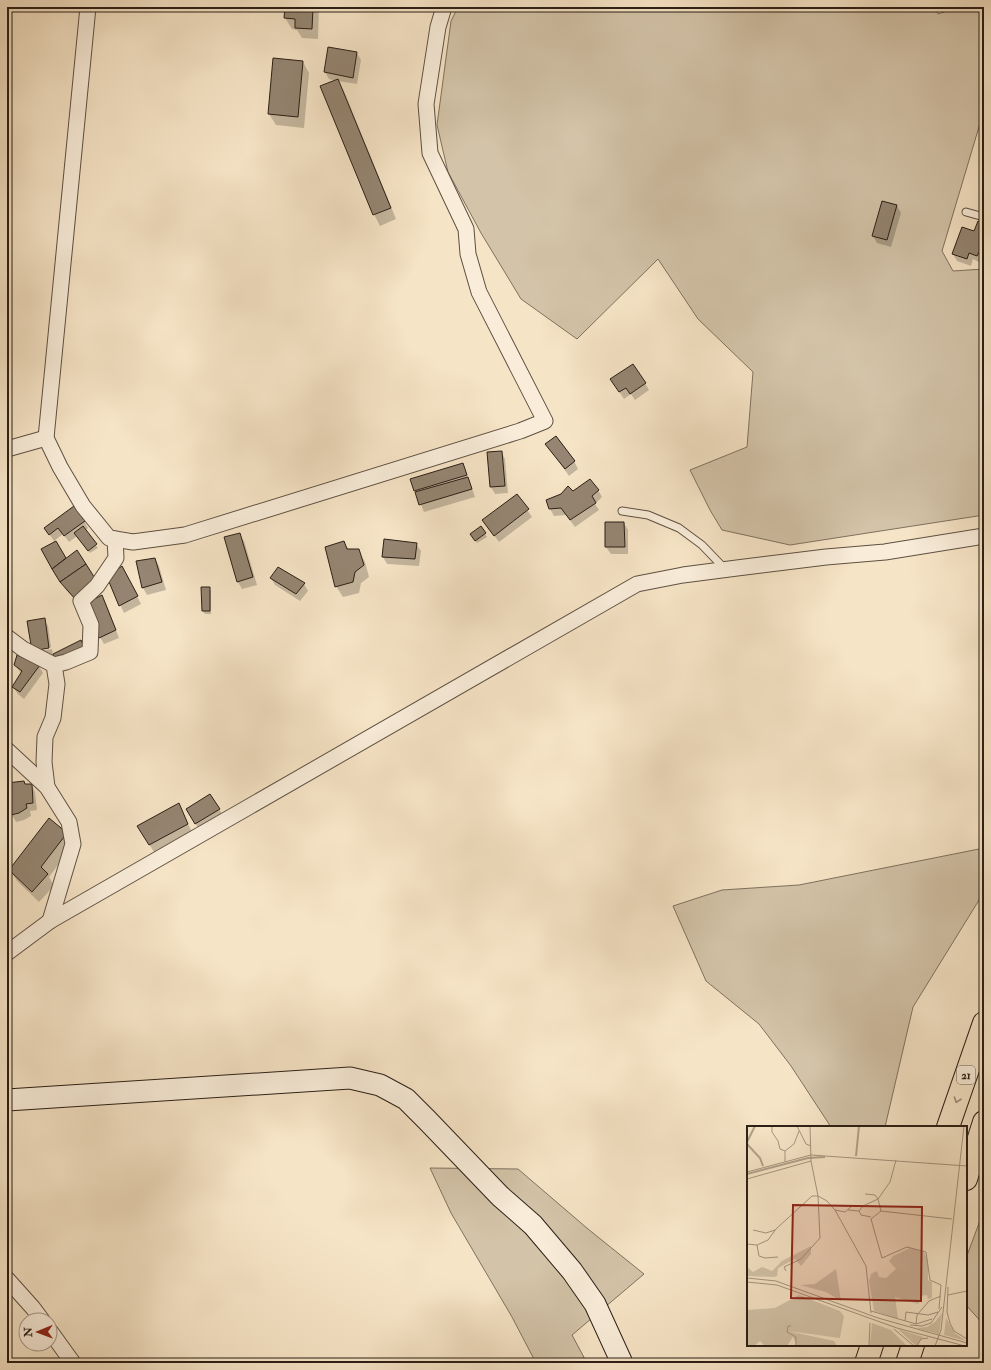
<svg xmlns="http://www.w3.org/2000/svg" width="991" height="1370" font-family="'IM FELL Double Pica',serif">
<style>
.green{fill:#d3c3a8;stroke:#7f715f}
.shadow{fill:#0003}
.building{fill:#958572;stroke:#2b1f16}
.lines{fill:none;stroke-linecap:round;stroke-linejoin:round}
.lane-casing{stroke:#5e5042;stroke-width:9}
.street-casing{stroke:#5e5042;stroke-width:17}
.secondary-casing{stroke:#2b1f16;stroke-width:23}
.highway-casing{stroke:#2b1f16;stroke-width:24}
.lane{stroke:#f9edda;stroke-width:7}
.street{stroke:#f9edda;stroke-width:15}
.secondary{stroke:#f9edda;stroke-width:21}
.highway{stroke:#f6e4c6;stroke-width:22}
.oneway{stroke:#9b8b77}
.labels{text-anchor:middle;stroke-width:4;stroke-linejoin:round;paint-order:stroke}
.shield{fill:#f9edda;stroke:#695d51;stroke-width:1}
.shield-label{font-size:11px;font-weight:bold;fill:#2b1f16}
.inset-river{fill:none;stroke:#b1a18a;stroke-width:2}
.inset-road{fill:none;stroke:#a59580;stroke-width:1}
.view{fill:#8f2418;fill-opacity:0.15;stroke:#8f2418;stroke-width:2}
.inset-edge{fill:none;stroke:#2b1f16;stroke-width:2}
</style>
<rect width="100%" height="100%" fill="#f6e4c6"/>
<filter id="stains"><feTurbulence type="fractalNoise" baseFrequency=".005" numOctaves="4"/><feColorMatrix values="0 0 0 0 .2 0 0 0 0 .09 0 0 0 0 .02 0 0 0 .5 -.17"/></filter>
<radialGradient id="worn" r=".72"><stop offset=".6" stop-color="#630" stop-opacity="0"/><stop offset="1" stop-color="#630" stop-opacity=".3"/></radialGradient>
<g class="green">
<path d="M458,7h477l3,7 21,-7h25v103l-42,141 11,20 31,-2v246l-194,30 -68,-15 -12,-20 -20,-40 57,-23 6,-75 -55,-53 -40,-60 -81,80 -56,-40 -40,-66 -33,-61 -11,-47 14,-104z"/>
<path d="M984,848v44l-71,115 -28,120h-55l-1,-3 -38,-58 -32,-42 -53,-43 -33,-75 49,-16 77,-5z"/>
<path d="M430,1168l88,1 70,60 56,45 -72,61 15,28h-51l-24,-46 -61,-104z"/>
<path d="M984,1210v115l-18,-20v-47z"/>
</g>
<g class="shadow">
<path d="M286,7h33l-1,32 -16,-1 -5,-8 -5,-1 -7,-11z"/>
<path d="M352,7h31v2z"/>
<path d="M357,53l4,7 -4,24 -19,-3 6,10 52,128 -16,7 -6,-12 -38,-133 -7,-2 -4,-7z"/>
<path d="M303,62l6,11 -5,55 -28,-3 -7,-11z"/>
<path d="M883,202l14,4 4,7 -10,34 -14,-4 -4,-7z"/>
<path d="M984,224v35l-1,-1 -2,5 -8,-4 -2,7 -14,-5 -4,-7z"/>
<path d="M645,383l4,7 -14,10 -4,-6 -7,5 -8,-12z"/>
<path d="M547,445l27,16 4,8 -9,7z"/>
<path d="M501,452l4,7 3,34 -13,1 -4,-7 -3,-34z"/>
<path d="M462,464l4,7 9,26 -51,15 -9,-22z"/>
<path d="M7,487l5,10 -5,2z"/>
<path d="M598,490l4,7 -7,7 4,6 -24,17 -9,-12 -12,1 -4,-7 23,-17z"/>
<path d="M517,495l15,22 -33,25 -16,-22z"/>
<path d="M84,521l4,7 -3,3 13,17 -8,5 -13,-17 -8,6 -6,-8 -9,7 -9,-13z"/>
<path d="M606,523h18l4,7v24h-17l-5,-7z"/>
<path d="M481,528l6,9 -10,6 -6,-9z"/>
<path d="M239,534l5,7 13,44 -15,4 -4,-7 -13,-44z"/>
<path d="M344,542l5,8h9l7,12 4,15 -8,6 -2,10 -16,4 -7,-11z"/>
<path d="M55,543l10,17 17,47 -16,-17 -23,-41z"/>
<path d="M416,544l5,7 -2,15 -32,-2 -4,-7z"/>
<path d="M155,559l4,7 7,24 -19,5 -4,-7z"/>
<path d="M126,575l15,29 -17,9 -16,-35z"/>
<path d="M271,578l33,6 4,7 -8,10 -25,-16z"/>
<path d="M209,588l2,3v23h-6l-2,-3z"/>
<path d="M102,597l4,7 13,34 -15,6 -4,-7z"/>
<path d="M44,619l4,7 3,21 -16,3v2l17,-3 1,6 28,-13 4,9 -26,13 -5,-9 -17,3 -4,-7 -4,-29z"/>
<path d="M15,665l24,1 4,7 -19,26 -6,-5 -5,-7 8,-14z"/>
<path d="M23,782l2,3h6l4,7 2,18 -7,1 1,5 -7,4 -8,2 -4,-7 -5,-31z"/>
<path d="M210,795l14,22 -24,14 -13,-22z"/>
<path d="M182,812l10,20 -38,20 -16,-26z"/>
<path d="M49,819l24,26 -24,32 5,9 -15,16 -22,-21 -7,-11z"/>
</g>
<g class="building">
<path d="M285,7h28l-1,22 -17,-1v-9l-11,-1z"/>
<path d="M328,47l29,5 -4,26 -29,-6z"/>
<path d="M273,58l30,3 -5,56 -30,-3z"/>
<path d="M338,79l53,129 -18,7 -53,-129z"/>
<path d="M882,201l15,4 -10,35 -15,-4z"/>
<path d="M978,221l6,2v31l-5,-2 -2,4 -8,-3 -2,6 -15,-5 10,-27 12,4z"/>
<path d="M633,364l13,19 -16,11 -4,-6 -7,4 -9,-13z"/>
<path d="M556,436l19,25 -10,8 -20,-25z"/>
<path d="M502,451l3,35 -15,1 -3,-35z"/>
<path d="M463,463l4,12 -53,16 -4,-12z"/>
<path d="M468,477l4,12 -53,16 -4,-13z"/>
<path d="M590,479l9,11 -7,6 4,7 -26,17 -9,-12 -12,1 -3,-9 15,-6 7,-8 5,5z"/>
<path d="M517,494l12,15 -35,27 -12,-16z"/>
<path d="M74,506l11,15 -21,15 -6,-8 -9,7 -5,-7z"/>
<path d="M605,522h19l1,25h-20z"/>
<path d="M83,526l14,18 -9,7 -14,-18z"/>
<path d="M481,526l5,7 -11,8 -5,-7z"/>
<path d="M240,533l13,44 -16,5 -13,-45z"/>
<path d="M384,539l33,4 -2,16 -33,-2z"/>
<path d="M56,541l10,17 -14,11 -11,-20z"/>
<path d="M344,541l3,8h12l5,16 -9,7 -2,10 -18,5 -10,-40z"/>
<path d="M77,550l9,14 -26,18 -8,-13z"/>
<path d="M155,558l7,24 -20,6 -6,-27z"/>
<path d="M86,564l10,16 -19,21 -17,-19z"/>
<path d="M122,566l16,30 -19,10 -12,-29z"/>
<path d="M278,567l27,16 -9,11 -26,-16z"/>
<path d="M201,587h9v24h-8z"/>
<path d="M102,595l14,35 -17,8 -12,-35z"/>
<path d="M45,618l4,30 -17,3 -5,-30z"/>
<path d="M81,640l3,7 -28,14 -3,-7z"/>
<path d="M17,655l23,10 -20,27 -8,-5 10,-16 -8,-6z"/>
<path d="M24,781l1,3h7l1,19 -7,1 1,4 -8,5 -8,2 -4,-32z"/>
<path d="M210,794l10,15 -25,15 -9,-15z"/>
<path d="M179,803l9,21 -39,21 -12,-19z"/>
<path d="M49,818l18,15 -26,34 7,7 -16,18 -23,-22z"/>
</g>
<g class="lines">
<g class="lane-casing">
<g id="lane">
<path d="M966,212l18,5"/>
<path d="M622,511l26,4 31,13 23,17 23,24"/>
</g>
</g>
<g class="street-casing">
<g id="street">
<path d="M46,438l42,-431"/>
<path d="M7,449l39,-11 14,29 23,39 26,32 24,4 52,-7 335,-104 25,-10 -66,-129 -11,-38 -2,-25 -36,-76 -4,-49 12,-77 6,-20"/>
<path d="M7,637l16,12 31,16 3,19 -4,34 -8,19 -1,25 3,25"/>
<path d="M54,665l12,-3 24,-10 1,-27 -10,-24 16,-15 19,-28 -1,-19"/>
<path d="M7,750l40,37 22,35 4,22 -23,77"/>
<path d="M7,953l43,-32 587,-337 46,-9 54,-7 89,-11 59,-5 99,-16"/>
<path d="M7,1279l26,29 9,12"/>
<path d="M50,1331l23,32"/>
</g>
</g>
<g class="secondary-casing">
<path id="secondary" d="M7,1100l343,-22 30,7 26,14 21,21 73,76 33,29 39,46 23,33 27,59"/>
</g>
<g class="highway-casing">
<g id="highway">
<path d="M948,1127l36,-104"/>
<path d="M966,1179l18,-57"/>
<path d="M866,1363l6,-18"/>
<path d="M907,1363l6,-18"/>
</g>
</g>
<use href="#lane" class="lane"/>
<use href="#street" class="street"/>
<use href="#secondary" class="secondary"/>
<use href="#highway" class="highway"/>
</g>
<defs><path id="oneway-chevron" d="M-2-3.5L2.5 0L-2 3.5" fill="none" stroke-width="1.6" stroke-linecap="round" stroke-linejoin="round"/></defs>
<use class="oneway" href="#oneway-chevron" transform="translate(957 1100) rotate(109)"/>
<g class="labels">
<rect class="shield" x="957" y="1066" width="18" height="18" rx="3"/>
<g class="shield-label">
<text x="966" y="1079">21</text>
</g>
</g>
<g transform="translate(747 1126)">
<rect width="220" height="220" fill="#f6e4c6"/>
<path d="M64,120v8l-10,12 -6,-7 -17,9 -1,8 -3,1 -27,-1v-9l6,5 9,-5 10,4 10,-10zM163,122l14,4 4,8v20l4,2v16l-4,1 -1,-4 -7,1 1,4 -3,4 -23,-7 3,22 -24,-8 -5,-30 2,-7 6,-3 2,6 7,1 10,-9 -7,-8 4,-5zM89,143l5,32 -15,-9 -26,-7 15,-1zM52,169l41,16 4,5 -4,22 -52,-7 46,10 3,5h-40l-4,-9 -6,9h-22l-5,-5 -6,5h-7v-36l28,-2zM195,187l-3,21 -23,-6 11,-1 8,-5zM199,192l9,15 11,8 -22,-6zM125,197l19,7 16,16h-37zM151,203l25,8 -7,9z" fill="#d3c3a8"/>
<path class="inset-river" d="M0,16l8,-16M0,18l13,14 3,8M109,30l3,-30M0,48l61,-16 17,-1"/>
<path class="inset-road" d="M25,0v6l6,9 2,8 5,2v11M50,0l9,18 5,2M38,25l9,-7 5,-13M0,46l64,-17 156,11M0,53l64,-18M118,68l10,1 3,4 3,12 -10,8 11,39 25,-11 19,5 4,28 11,5 -2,24M88,84l10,2 7,-6M101,84l11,1 4,-5 15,-7 12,-17 6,-22M112,85l2,4 10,2M134,85l71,8M6,104l13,3 9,-3M0,118l10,1 11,-5 8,-11 36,-33h6l9,5 8,9 31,56 5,47M10,119l2,11 6,2 13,-1M39,145l-2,-4 17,-8 19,-21 -2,-42 -7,-35 -1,-35M0,152l29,3 102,37 89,25M0,156l30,3 120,43 68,18M201,161l-1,25 3,11 4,8 13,8M201,169l19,-4M124,185l45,13 16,-5M158,195l1,-9 22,3 10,-3M169,198l1,-9 12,-14 12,-5M163,199l12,1 9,-3 11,-16M44,200h-3l-1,6 9,5v9M147,203l20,17M122,220l1,-23M170,220l4,-7 7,-1M188,220l6,-16 23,-204"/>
<path class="view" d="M46,79l129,2 -1,94 -130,-3z"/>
<rect width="220" height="220" class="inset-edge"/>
</g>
<rect width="991" height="1370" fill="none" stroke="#f6e4c6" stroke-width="24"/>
<rect x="8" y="8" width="975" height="1354" fill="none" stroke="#2b1f16" stroke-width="2"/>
<rect x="12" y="12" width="967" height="1346" fill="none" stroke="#2b1f16"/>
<g transform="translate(38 1332) rotate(269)"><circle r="19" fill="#f9edda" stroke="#a79b8c"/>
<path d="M0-3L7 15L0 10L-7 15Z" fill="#8f2418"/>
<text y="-6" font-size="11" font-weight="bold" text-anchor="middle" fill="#2b1f16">N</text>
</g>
<rect width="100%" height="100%" filter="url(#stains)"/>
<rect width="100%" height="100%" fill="url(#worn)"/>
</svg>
